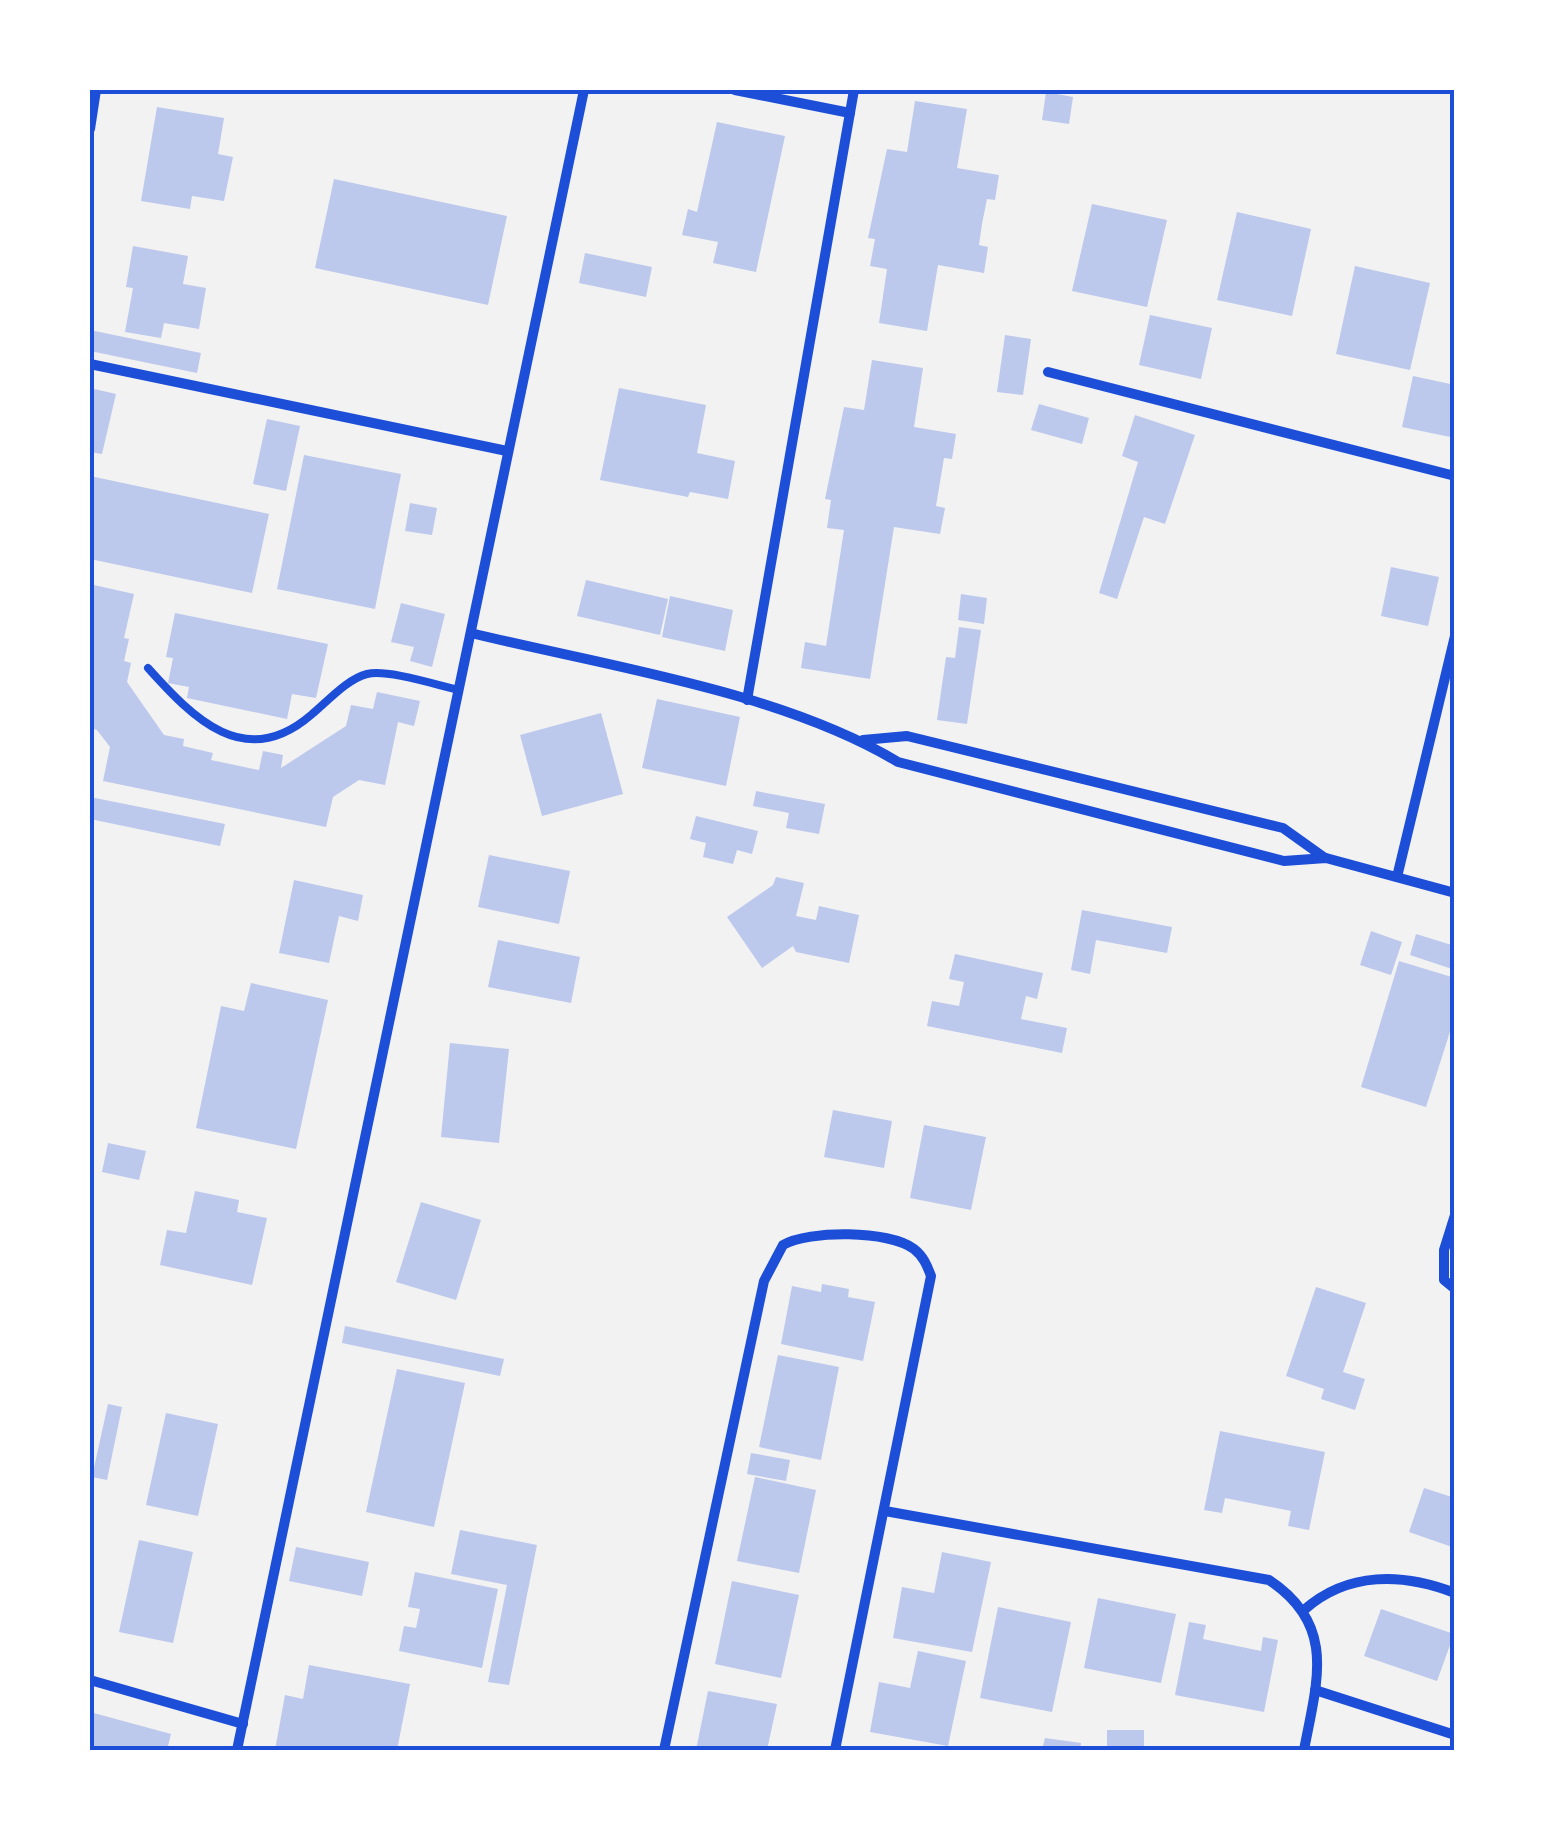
<svg xmlns="http://www.w3.org/2000/svg" width="1545" height="1840" font-family="Poppins,sans-serif">
<style>
.building{fill:#bdc9ec}
.lines{fill:none;stroke-linecap:round;stroke-linejoin:round}
.service{stroke:#1d4ed8;stroke-width:8}
.minor{stroke:#1d4ed8;stroke-width:10}
.neatline{fill:none;stroke:#1d4ed8;stroke-width:4}
</style>
<rect width="100%" height="100%" fill="#f2f2f2"/>
<g class="building">
<path d="M1046,92l27,5 -4,27 -27,-4z"/>
<path d="M915,101l52,8 -10,59 42,7 -4,25 -8,-1 -5,25 -3,21 9,2 -4,26 -46,-8 -11,66 -48,-8 8,-54 -17,-3 5,-27 -7,-1 19,-89 20,3z"/>
<path d="M157,107l67,11 -6,36 15,3 -9,44 -32,-5 -2,13 -49,-8z"/>
<path d="M717,122l68,14 -29,136 -43,-9 5,-21 -36,-7 6,-26 9,3z"/>
<path d="M334,179l173,37 -19,89 -173,-37z"/>
<path d="M1092,204l75,16 -20,87 -75,-16z"/>
<path d="M1237,212l74,17 -19,87 -75,-16z"/>
<path d="M133,246l55,10 -5,28 23,4 -7,41 -35,-6 -3,15 -36,-6 8,-44 -7,-1z"/>
<path d="M585,253l67,14 -6,30 -67,-14z"/>
<path d="M1355,266l75,17 -20,87 -74,-16z"/>
<path d="M1150,315l62,13 -11,51 -62,-14z"/>
<path d="M90,330l111,23 -4,20 -107,-22z"/>
<path d="M1005,335l26,4 -8,56 -26,-3z"/>
<path d="M872,360l51,8 -9,59 42,7 -4,25 -8,-1 -8,48 9,2 -5,26 -46,-7 -24,152 -69,-11 4,-26 21,4 18,-116 -17,-2 4,-28 -6,-1 19,-92 20,3z"/>
<path d="M1413,376l42,9v53l-53,-11z"/>
<path d="M90,388l26,6 -14,60 -12,-2z"/>
<path d="M619,388l87,17 -9,48 38,8 -7,38 -38,-7 -2,5 -88,-17z"/>
<path d="M1039,404l50,14 -7,26 -51,-14z"/>
<path d="M1135,415l60,20 -30,89 -21,-7 -27,82 -18,-6 39,-131 -16,-6z"/>
<path d="M267,419l33,7 -14,65 -33,-7z"/>
<path d="M304,455l97,19 -26,135 -98,-20z"/>
<path d="M90,476l179,38 -17,79 -162,-34z"/>
<path d="M410,503l27,5 -5,27 -27,-4z"/>
<path d="M1391,567l48,10 -11,49 -47,-10z"/>
<path d="M586,580l82,19 -8,36 -83,-19z"/>
<path d="M94,585l40,9 -10,44 5,1 -5,22 7,2 -4,19 37,53 20,4 -1,7 30,7 -2,7 48,10 4,-19 20,4 -2,13 65,-42 5,-21 22,4 4,-17 43,9 -6,25 -16,-4 -13,63 -26,-5 -26,17 -7,30 -223,-46 7,-34 -13,-17 -7,-2v-124z"/>
<path d="M961,594l26,4 -3,26 -26,-4z"/>
<path d="M670,596l63,14 -8,41 -63,-14z"/>
<path d="M401,603l44,11 -13,53 -22,-6 4,-14 -23,-5z"/>
<path d="M175,613l153,31 -12,54 -24,-4 -5,25 -100,-21 2,-11 -21,-4 5,-25 -7,-1z"/>
<path d="M959,627l22,3 -14,94 -30,-4 9,-63 9,1z"/>
<path d="M657,699l83,18 -14,69 -84,-18z"/>
<path d="M601,713l22,81 -81,22 -22,-81z"/>
<path d="M756,791l69,13 -6,30 -33,-6 3,-15 -36,-7z"/>
<path d="M90,797l135,27 -5,22 -130,-27z"/>
<path d="M696,816l62,15 -6,23 -15,-4 -4,14 -30,-7 3,-14 -16,-4z"/>
<path d="M489,855l81,16 -11,53 -81,-17z"/>
<path d="M776,877l28,6 -8,33 20,4 3,-14 40,9 -10,48 -53,-11 -3,-6 -31,22 -35,-51 46,-32z"/>
<path d="M294,880l69,15 -5,26 -19,-5 -10,47 -50,-10z"/>
<path d="M1082,910l90,17 -5,26 -71,-13 -6,34 -19,-4z"/>
<path d="M1371,931l31,11 -11,33 -31,-10z"/>
<path d="M1416,934l39,12v24l-45,-15z"/>
<path d="M498,940l82,17 -9,46 -83,-16z"/>
<path d="M955,954l88,19 -6,26 -11,-3 -5,23 46,9 -5,25 -135,-27 5,-25 27,5 5,-24 -15,-3z"/>
<path d="M1399,961l56,17v38l-29,91 -65,-20z"/>
<path d="M251,983l77,17 -32,149 -100,-21 25,-122 23,5z"/>
<path d="M450,1043l59,6 -10,94 -58,-6z"/>
<path d="M833,1110l59,11 -8,47 -60,-11z"/>
<path d="M924,1125l62,12 -15,73 -61,-12z"/>
<path d="M108,1143l38,8 -7,29 -37,-8z"/>
<path d="M195,1191l44,9 -2,12 30,6 -15,67 -92,-20 7,-35 19,3z"/>
<path d="M421,1202l60,18 -25,80 -60,-18z"/>
<path d="M822,1284l27,5 -1,8 27,5 -12,59 -82,-17 11,-58 29,6z"/>
<path d="M1316,1287l50,16 -23,69 22,7 -10,31 -34,-11 3,-10 -38,-13z"/>
<path d="M345,1326l159,33 -4,17 -158,-33z"/>
<path d="M778,1355l61,12 -18,93 -62,-13z"/>
<path d="M397,1369l68,14 -31,144 -68,-15z"/>
<path d="M108,1404l14,3 -15,73 -15,-3z"/>
<path d="M166,1413l52,11 -20,92 -52,-11z"/>
<path d="M1220,1431l105,21 -16,78 -21,-4 3,-15 -66,-13 -3,15 -18,-3z"/>
<path d="M751,1453l39,7 -4,21 -39,-7z"/>
<path d="M755,1477l61,13 -17,83 -62,-12z"/>
<path d="M1424,1488l31,10v50l-46,-16z"/>
<path d="M460,1530l77,15 -28,140 -21,-3 19,-97 -56,-11z"/>
<path d="M139,1540l54,12 -20,91 -54,-11z"/>
<path d="M296,1547l73,15 -7,34 -73,-15z"/>
<path d="M942,1552l49,10 -19,90 -79,-14 9,-51 32,6z"/>
<path d="M415,1572l83,17 -16,79 -83,-17 5,-25 12,2 4,-19 -12,-2z"/>
<path d="M732,1581l67,14 -18,83 -66,-14z"/>
<path d="M1098,1598l78,16 -15,69 -77,-15z"/>
<path d="M998,1607l73,15 -19,90 -72,-14z"/>
<path d="M1381,1609l73,25 -17,47 -73,-25z"/>
<path d="M1189,1622l17,3 -3,14 58,12 2,-14 15,3 -14,72 -89,-17z"/>
<path d="M918,1651l48,10 -18,85 -78,-14 9,-50 31,6z"/>
<path d="M309,1665l101,19 -13,66h-122l10,-55 18,4z"/>
<path d="M708,1691l69,13 -10,46h-71z"/>
<path d="M90,1712l81,22 -4,16h-77z"/>
<rect x="1107" y="1730" width="37" height="20"/>
<path d="M1045,1738l36,5 -1,7h-38z"/>
</g>
<g class="lines">
<path class="service" d="M148,668c45,50 97,104 163,47 16,-13 36,-36 56,-41 20,-5 70,11 92,16"/>
<g class="minor">
<path d="M735,90l115,23"/>
<path d="M90,129l6,-39"/>
<path d="M90,364l417,87"/>
<path d="M1048,372l407,104"/>
<path d="M471,633c134,33 309,58 427,129l386,99 42,-3 129,35"/>
<path d="M747,700l107,-610"/>
<path d="M863,740l44,-4 376,92 42,30"/>
<path d="M1397,877l58,-241"/>
<path d="M1455,1215l-11,35v30l11,9"/>
<path d="M885,1511l384,69c68,45 48,101 35,170"/>
<path d="M1304,1610c44,-39 99,-37 151,-17"/>
<path d="M90,1680l153,44"/>
<path d="M1315,1690l140,45"/>
<path d="M237,1750l347,-1660"/>
<path d="M664,1750l100,-469 19,-36c26,-15 106,-15 131,4 9,7 13,16 17,27l-96,474"/>
</g>
</g>
<rect width="1545" height="1840" fill="none" stroke="#ffffff" stroke-width="185"/>
<rect x="92" y="92" width="1360" height="1656" class="neatline"/>
</svg>
